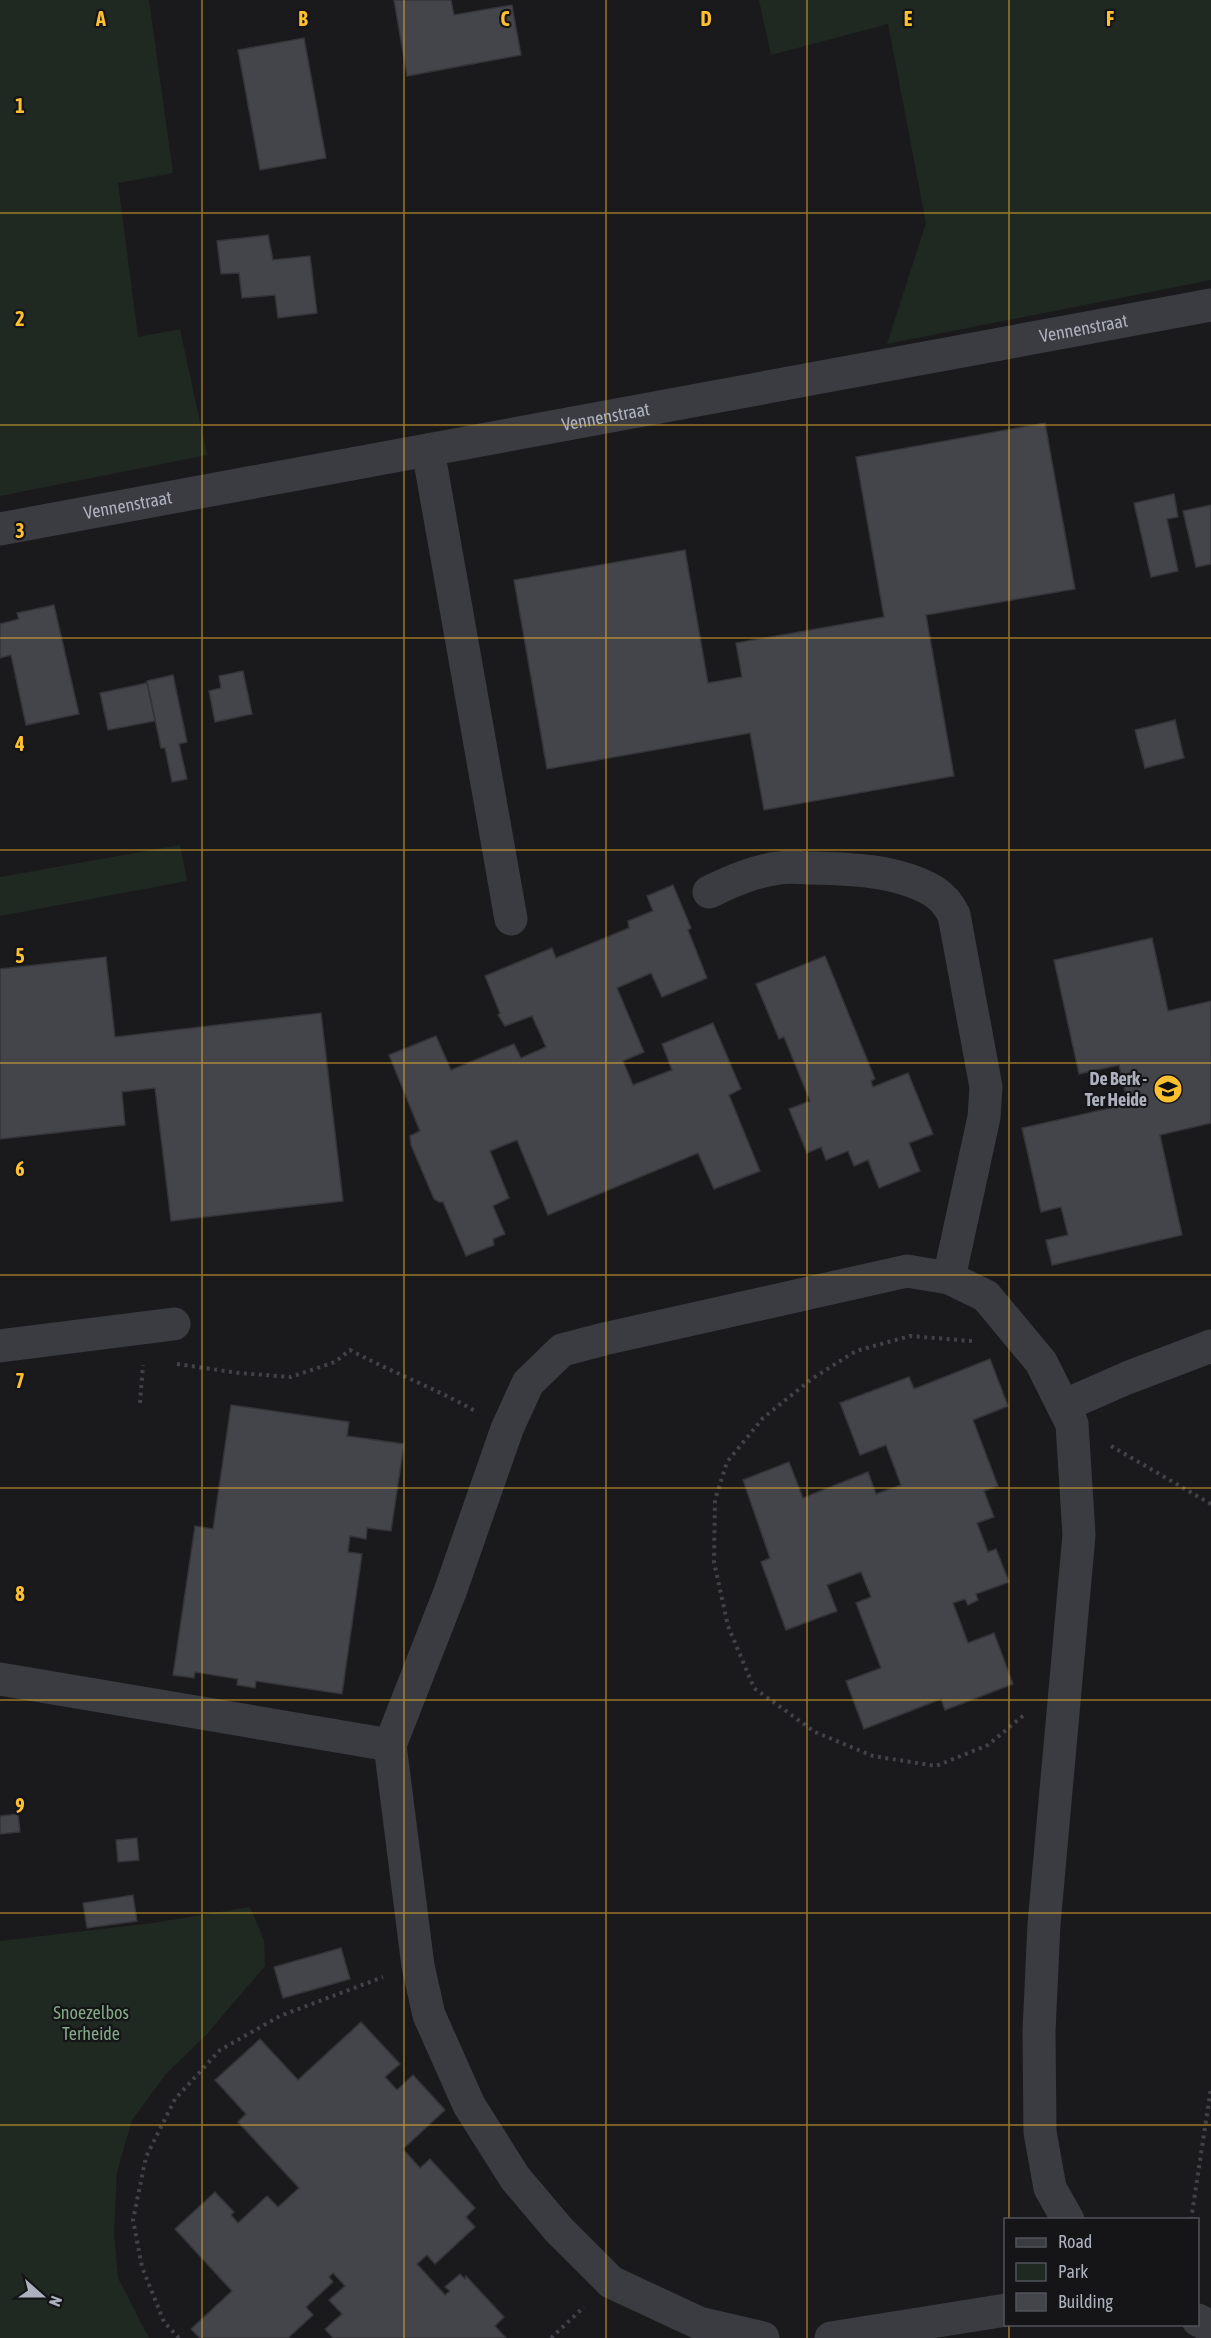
<svg xmlns="http://www.w3.org/2000/svg" width="1211" height="2338" font-family="'Asap Condensed',sans-serif">
<style>
.green{fill:#1f2921}
.building{fill:#44454a;stroke:#343439;stroke-width:1.5}
.lines{fill:none;stroke-linecap:round;stroke-linejoin:round}
.path{stroke:#414349;stroke-width:4;stroke-dasharray:3 4.5;stroke-linecap:butt}
.minor{stroke:#3b3c42;stroke-width:33}
.grid{fill:none;stroke:#ffc030;stroke-width:1.5;stroke-opacity:0.55}
.labels{text-anchor:middle;stroke-width:4.5;stroke-linejoin:round;paint-order:stroke}
.street-label{font-size:18px;fill:#acb1bd;stroke:#151518}
.poi-label{font-size:18px;font-weight:bold;fill:#acb1bd;stroke:#151518;text-anchor:end}
.park-label{font-size:18px;fill:#82a985;stroke:#151518}
.grid-label{font-size:20px;text-anchor:middle;font-weight:bold;fill:#ffc030;stroke:#151518;stroke-width:4.5;stroke-linejoin:round;paint-order:stroke}
</style>
<rect width="100%" height="100%" fill="#1a1a1d"/>
<g class="green">
<path d="M0,0h149l24,173 -55,10 20,154 42,-8 27,126 -207,41z"/>
<path d="M759,0h452v280l-324,64 39,-121 -38,-199 -117,31z"/>
<path d="M180,845l7,36 -187,35v-39z"/>
<path d="M250,1907l14,33 1,26 -59,69 -40,39 -34,46 -15,52 -3,61 4,45 31,60h-149v-397l153,-18z"/>
</g>
<g class="building">
<path d="M394,0h57l3,15 58,-10 9,50 -114,21z"/>
<path d="M304,38l22,120 -66,12 -22,-120z"/>
<path d="M268,235l5,25 37,-4 7,57 -39,5 -3,-23 -33,3 -3,-25 -18,1 -4,-33z"/>
<path d="M1045,423l30,166 -149,26 28,161 -190,34 -14,-77 -203,36 -33,-189 171,-30 23,133 34,-6 -6,-34 148,-26 -28,-160z"/>
<path d="M1174,494l4,23 -11,2 11,52 -27,6 -17,-74z"/>
<path d="M1211,505v59l-15,3 -13,-56z"/>
<path d="M54,605l25,109 -53,11 -15,-70 -11,3v-34l19,-5 -2,-6z"/>
<path d="M243,671l9,43 -37,8 -6,-31 12,-3 -2,-12z"/>
<path d="M173,675l14,67 -8,2 8,35 -15,3 -7,-34h-4l-14,-67z"/>
<path d="M147,683l8,38 -47,9 -8,-37z"/>
<path d="M1175,720l9,38 -39,10 -10,-38z"/>
<path d="M673,885l18,43 -3,2 19,48 -45,19 -11,-24 -34,15 27,64 -21,9 10,24 39,-15 -10,-26 51,-21 28,66 -12,6 31,76 -46,18 -16,-36 -150,62 -31,-75 -27,11 19,47 -16,8 12,28 -12,5 1,6 -28,11 -23,-54h-4l-5,-3 -23,-54 -1,-9 10,-5 -31,-76 47,-19 15,34 63,-26 7,14 25,-11 -14,-31 -27,10 -7,-11 2,-2 -15,-37 67,-28 4,10 73,-30 -1,-7 25,-10 -6,-15z"/>
<path d="M1152,938l16,73 43,-10v122l-51,12 22,100 -130,30 -6,-25 22,-5 -7,-28 -20,5 -19,-84 106,-24 -9,-39 -40,9 -25,-114z"/>
<path d="M825,956l50,123 -4,2 2,6 35,-14 25,61 -24,9 11,28 -41,17 -11,-28 -14,6 -6,-15 -22,9 -5,-13 -14,6 -18,-44 21,-8 -26,-64 -5,2 -23,-55z"/>
<path d="M106,957l9,80 206,-24 22,188 -172,20 -16,-133 -33,4 3,33 -125,14v-170z"/>
<path d="M990,1359l18,47 -35,14 25,66 -14,5 10,26 -17,6 11,29 8,-3 13,33 -33,12 2,6 -10,5 -3,-6 -12,4 15,40 26,-10 19,51 -68,26 -4,-11 -77,30 -18,-48 35,-13 -25,-65 15,-6 -10,-25 -34,13 10,26 -51,19 -25,-68 9,-4 -27,-78 46,-18 14,36 65,-26 8,22 25,-9 -15,-40 -26,10 -20,-52 69,-26 5,12z"/>
<path d="M231,1405l118,17 -2,14 57,8 -13,87 -24,-3 -1,11 -16,-3 -2,16 14,2 -20,140 -86,-13 -1,7 -18,-3 1,-6 -43,-7 -1,6 -21,-3 22,-149 18,3z"/>
<path d="M18,1814l2,18 -20,2v-18z"/>
<path d="M137,1838l2,22 -21,2 -2,-22z"/>
<path d="M133,1895l4,26 -50,7 -4,-25z"/>
<path d="M341,1948l9,31 -67,19 -9,-31z"/>
<path d="M361,2022l39,42 -15,13 12,13 16,-15 32,35 -42,39 17,19 10,-9 45,49 -9,9 9,10 -40,37 -8,-9 -10,9 28,31 5,-4 -5,-4 15,-13 5,5 1,-3 38,41 -9,9 11,12h-173l-8,-9 17,-15 -13,-14 16,-14 -12,-13 -4,4 4,5 -27,25 7,8 -25,23h-88l-9,-9 41,-38 -57,-62 40,-37 19,20 -3,3 7,8 29,-27 11,11 21,-19 -61,-66 8,-8 -31,-34 45,-41 38,41z"/>
</g>
<g class="lines">
<g class="path">
<path d="M972,1341l-62,-5 -54,15 -43,27 -50,40 -36,44 -12,38 -1,62 14,64 26,62 61,44 58,24 63,10 52,-21 36,-30"/>
<path d="M177,1364l62,9 52,4 44,-15 15,-12c41,22 85,38 125,61"/>
<path d="M140,1403l3,-38"/>
<path d="M1111,1446l100,58"/>
<path d="M1191,2220l20,-132"/>
<path d="M179,2338l-15,-16 -22,-55 -9,-47 13,-63 29,-58 45,-49 60,-34 103,-39"/>
<path d="M551,2338l33,-31"/>
</g>
<g class="minor">
<path d="M428,450l83,469"/>
<path id="s1" d="M0,529l1211,-224"/>
<path d="M709,892c23,-11 45,-21 70,-24 10,-2 22,0 32,0 40,1 87,2 122,23 10,6 16,14 21,24l32,172 -2,30 -35,161"/>
<path d="M0,1346l174,-22"/>
<path d="M1063,1406l64,-28 84,-32"/>
<path d="M0,1679l390,66"/>
<path d="M1198,2320l13,7"/>
<path d="M763,2338l-64,-15 -88,-41 -52,-52 -44,-52 -46,-73 -40,-90 -11,-49 -28,-221 60,-153 57,-163 21,-46 34,-33 42,-11 303,-68 42,7 37,18 55,66 31,62 7,111 -35,389 -5,107 1,101 10,56 18,32"/>
<path d="M831,2338l175,-28"/>
</g>
</g>
<path class="grid" d="M202,0v2338M404,0v2338M606,0v2338M807,0v2338M1009,0v2220M0,213h1211M0,425h1211M0,638h1211M0,850h1211M0,1063h1211M0,1275h1211M0,1488h1211M0,1700h1211M0,1913h1211M0,2125h1211M1009,2324v14"/>
<defs>
<g id="school-disc" transform="scale(1.5)"><circle r="9.5" fill="#ffc030" stroke="#151518"/><path d="M0-5L7-2L0 1L-7-2ZM-4 1L0 2.5L4 1V4Q0 6-4 4Z" fill="#111"/></g>
</defs>
<g fill-rule="evenodd">
<use href="#school-disc" x="1168" y="1089"/>
</g>
<g class="labels">
<g class="street-label">
<text dy="6" stroke="none"><textPath href="#s1" startOffset="1102">Vennenstraat</textPath></text>
<text dy="6" stroke="none"><textPath href="#s1" startOffset="616">Vennenstraat</textPath></text>
<text dy="6" stroke="none"><textPath href="#s1" startOffset="130">Vennenstraat</textPath></text>
</g>
<g class="poi-label">
<text x="1147" y="1085">De Berk -<tspan x="1147" dy="21">Ter Heide</tspan></text>
</g>
<g class="park-label">
<text x="91" y="2019">Snoezelbos<tspan x="91" dy="21">Terheide</tspan></text>
</g>
</g>
<g class="grid-label">
<text x="101" y="26">A</text>
<text x="303" y="26">B</text>
<text x="505" y="26">C</text>
<text x="706" y="26">D</text>
<text x="908" y="26">E</text>
<text x="1110" y="26">F</text>
<text x="20" y="113">1</text>
<text x="20" y="326">2</text>
<text x="20" y="538">3</text>
<text x="20" y="751">4</text>
<text x="20" y="963">5</text>
<text x="20" y="1176">6</text>
<text x="20" y="1388">7</text>
<text x="20" y="1601">8</text>
<text x="20" y="1813">9</text>
</g>
<rect x="1004" y="2218" width="195" height="108" fill="#151518" stroke="#51535a" stroke-width="1.5"/>
<rect x="1016" y="2238" width="30" height="9" fill="#3b3c42" stroke="#51535a" stroke-width="1.5"/>
<text x="1058" y="2248" font-size="18" fill="#acb1bd">Road</text>
<rect x="1016" y="2263" width="30" height="18" fill="#1f2921" stroke="#51535a" stroke-width="1.5"/>
<text x="1058" y="2278" font-size="18" fill="#acb1bd">Park</text>
<rect x="1016" y="2293" width="30" height="18" fill="#44454a" stroke="#51535a" stroke-width="1.5"/>
<text x="1058" y="2308" font-size="18" fill="#acb1bd">Building</text>
<g transform="translate(42 2296) rotate(111)" stroke="#151518" stroke-width="4.5" paint-order="stroke">
<path d="M0-4.5L10 22L0 15L-10 22Z" fill="#acb1bd"/>
<text y="-9" font-size="16" font-weight="bold" text-anchor="middle" fill="#acb1bd">N</text>
</g>
</svg>
